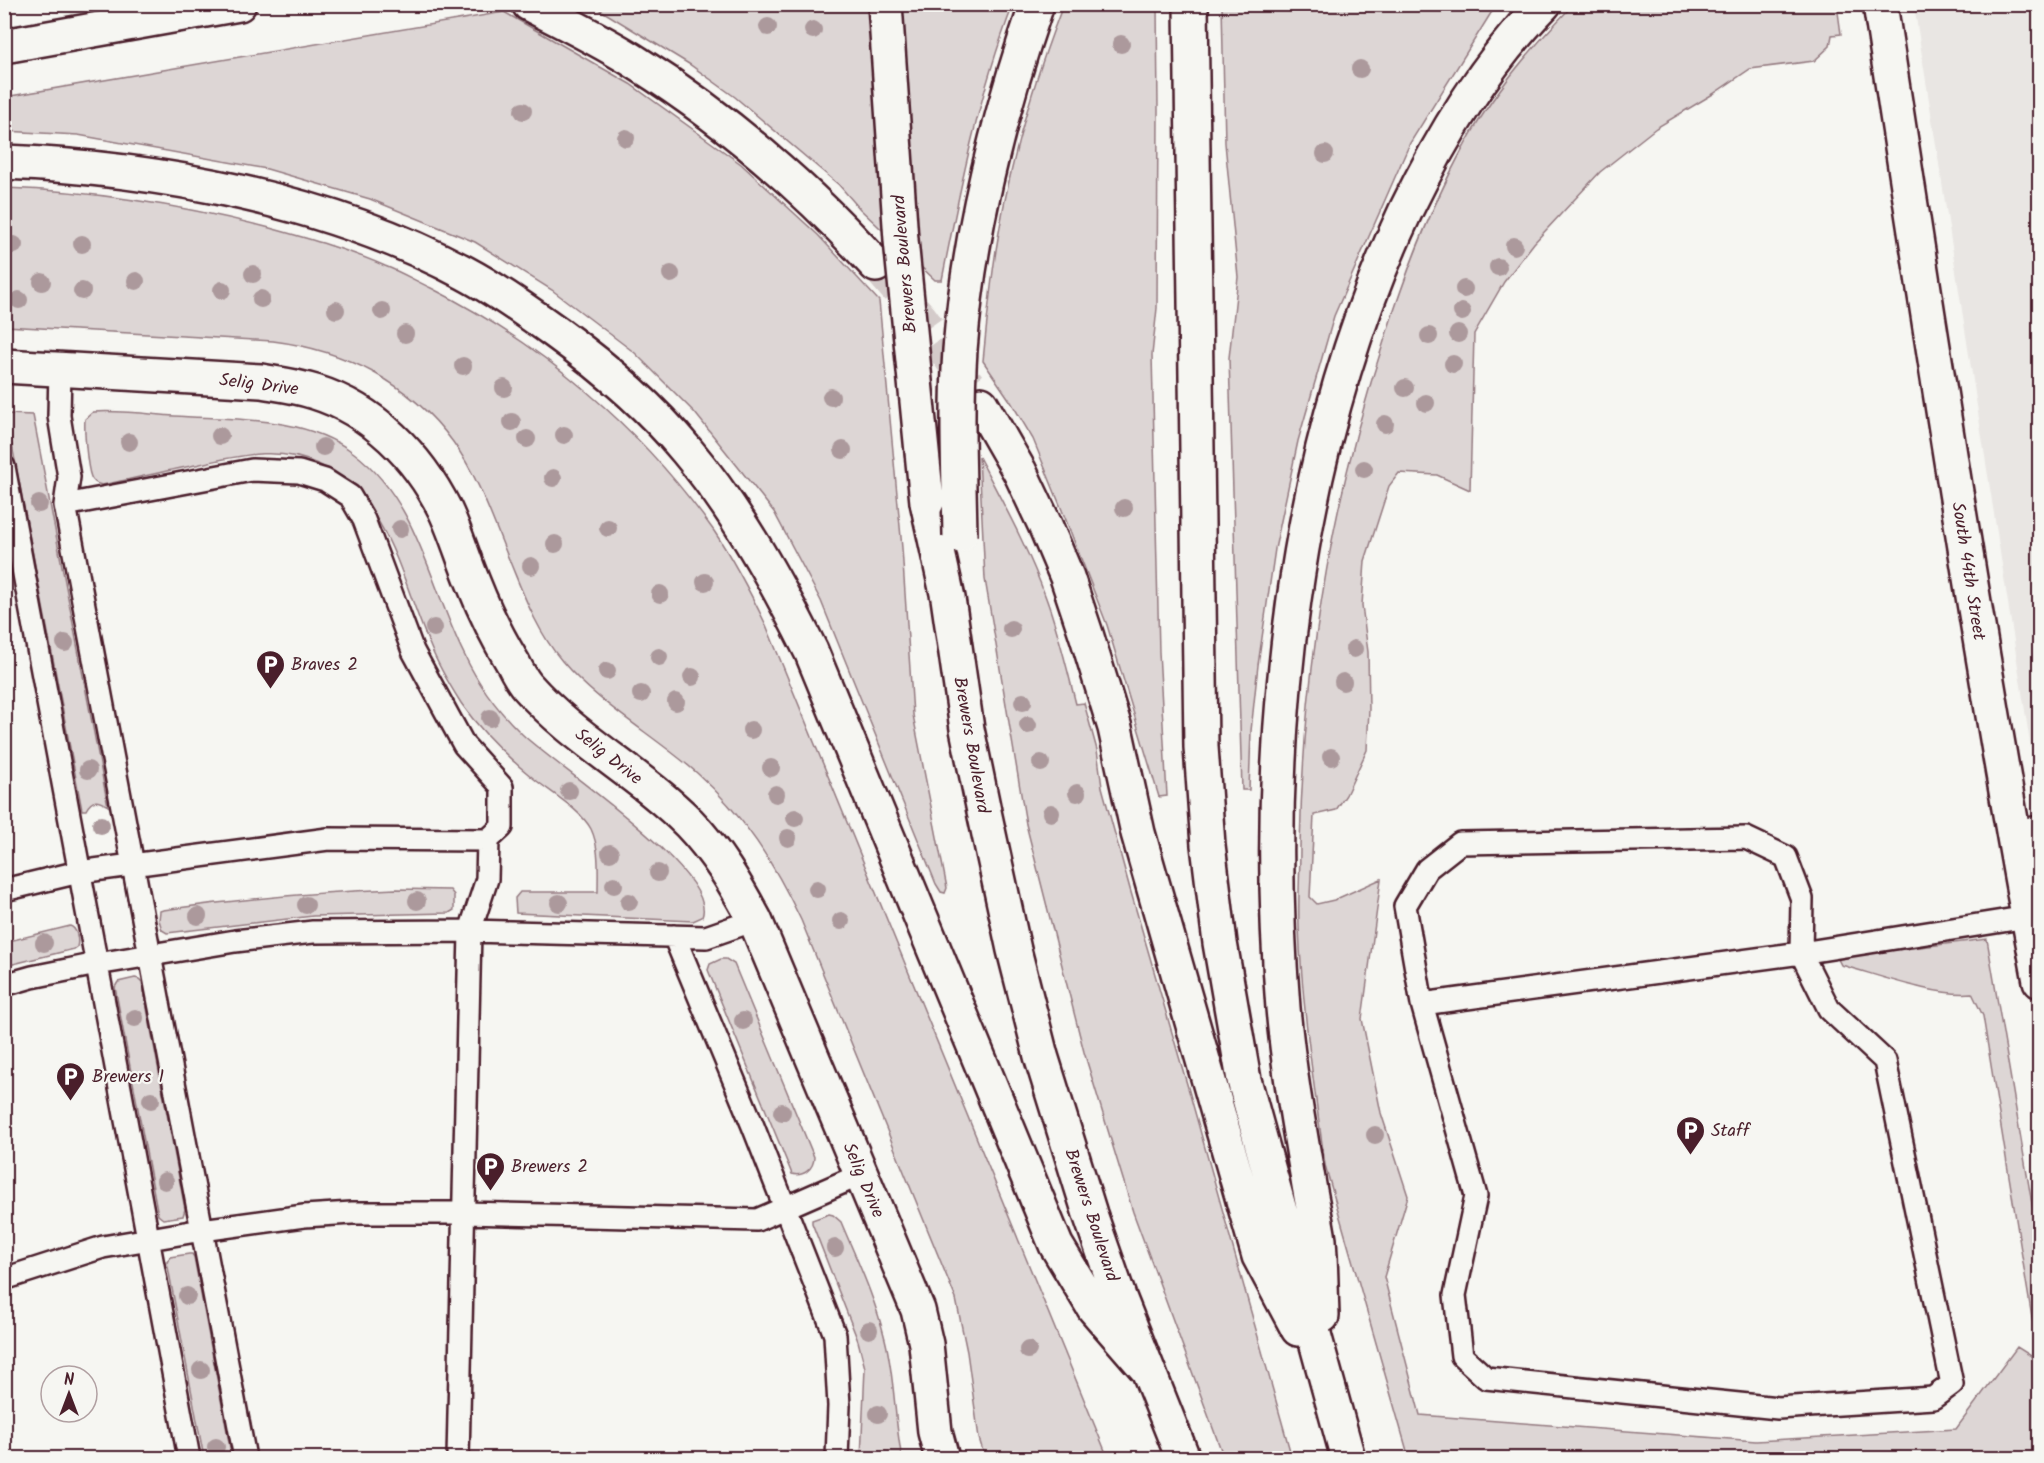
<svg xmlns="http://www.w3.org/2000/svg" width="2044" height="1463" font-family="Kalam,sans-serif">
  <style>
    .built { fill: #e9e6e3 }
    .green { fill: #ddd6d5; stroke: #947a80; stroke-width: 1.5 }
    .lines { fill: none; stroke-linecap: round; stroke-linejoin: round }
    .highway-tunnel { stroke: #d4cbca; stroke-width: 33; stroke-dasharray: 33 16; stroke-linecap: butt }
    .lane-casing { stroke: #4a1f2b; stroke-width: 26 }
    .street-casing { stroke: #4a1f2b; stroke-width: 38 }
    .highway-casing { stroke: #4a1f2b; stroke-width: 38 }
    .lane { stroke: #f6f6f2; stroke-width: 21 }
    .street { stroke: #f6f6f2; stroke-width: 33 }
    .highway { stroke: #f6f6f2; stroke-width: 33 }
    .highway-bridge-casing { stroke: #4a1f2b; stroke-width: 38; stroke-linecap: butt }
    .highway-bridge { stroke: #f6f6f2; stroke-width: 33 }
    .tree { fill: #ac999c }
    .labels { text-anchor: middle; stroke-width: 4.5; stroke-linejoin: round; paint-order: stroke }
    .street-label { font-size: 18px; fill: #4a1f2b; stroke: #f6f6f2 }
    .poi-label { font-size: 18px; fill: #4a1f2b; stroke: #f6f6f2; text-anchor: start }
  </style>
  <rect width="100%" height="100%" fill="#f6f6f2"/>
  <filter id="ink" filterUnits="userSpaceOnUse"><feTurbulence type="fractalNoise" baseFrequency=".0167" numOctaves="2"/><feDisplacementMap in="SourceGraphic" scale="12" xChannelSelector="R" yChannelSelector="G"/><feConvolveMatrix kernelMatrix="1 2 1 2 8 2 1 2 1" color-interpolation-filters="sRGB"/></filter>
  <g filter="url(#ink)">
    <path class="built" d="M1914 5H2039L2040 780 2036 781Z"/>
    <path class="green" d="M592 5H1013C979 93 960 188 942 280H935L860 209 839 185 735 97 689 64Z
      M1063 5H1157L1158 110 1157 308 1152 355 1159 652 1167 796 1159 797 1107 625 1062 510 1033 439 1011 402 983 361C987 320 991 278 998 238 1011 158 1034 80 1063 5Z
      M1222 5H1499L1491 13 1410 143 1334 316 1298 441 1275 549 1258 665 1251 731 1249 790H1242L1229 358 1238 277 1225 143Z
      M1573 5H1837L1841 34 1832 35 1830 46 1814 61 1750 69 1713 94 1656 128 1600 172 1534 243 1504 282 1474 334 1470 490 1437 475 1399 473 1389 486 1365 561 1362 605 1368 652 1369 709 1367 750 1346 795 1336 810 1314 815 1310 897 1317 904 1334 900 1381 879 1362 1019 1381 1113 1408 1196 1384 1277 1420 1415 1756 1441 1956 1429 2017 1347 2039 1361 1983 1016 1972 993C1936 997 1878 975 1841 965L1837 957 1987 939 2039 1245V1458H1409L1325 1165C1314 1086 1302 1007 1299 927 1298 900 1300 873 1300 847 1303 674 1331 502 1385 338 1408 266 1435 195 1474 129 1501 83 1536 43 1573 5Z
      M504 12 630 84 741 164 818 235 879 301 902 548 913 715 947 888 945 893 941 892 936 884 821 601 774 512 695 413 635 353 552 290 475 242 370 199 267 169 78 135 5 131V97Z
      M5 188C93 191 180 205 266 227 306 238 347 249 385 266 401 272 416 281 431 288 544 345 641 428 714 531 734 561 750 592 766 625L1108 1458H985L979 1438 967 1352 956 1299 801 920C775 865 744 815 697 773 654 735 599 705 562 661 536 630 523 593 508 557 492 518 478 476 453 442 410 383 345 350 273 341L5 326Z
      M93 412C119 410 148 414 174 416 234 420 303 415 354 453 418 501 430 586 464 654 478 684 498 711 522 734 552 764 720 873 702 917L693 921 516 913 515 898 520 892H598C598 872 600 848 591 829 581 810 550 792 533 778 506 756 481 732 461 703 449 684 437 663 429 643 401 579 388 498 320 465 277 444 235 457 191 466 161 472 132 479 102 485 97 484 93 482 91 477 87 467 84 431 85 419Z
      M6 414 33 415 108 806C99 801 93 797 86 810H82Z
      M979 457C1003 503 1029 550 1046 598 1059 633 1067 669 1076 704L1084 703 1097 750 1102 787 1130 889 1189 1091 1292 1458H1224L1133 1212 1084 1052 1026 824 985 579Z
      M396 889 450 890 454 895V910L449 913 313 916 167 933 162 930 159 920 160 911 163 910C241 899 318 892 396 889Z
      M70 926C77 928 79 940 77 947L74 949 5 966V942Z
      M721 959H726L734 964 814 1157C814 1169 803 1177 792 1174L708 970 710 964Z
      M135 978 139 979 142 982 185 1209 183 1216 163 1219 158 1215 115 987 118 982Z
      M829 1214 833 1215 841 1222C857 1260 875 1298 885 1339 895 1378 894 1419 902 1458H861L865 1368 858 1341 812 1223V1220Z
      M189 1254H192L194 1257 232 1458H204L167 1262 170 1257Z"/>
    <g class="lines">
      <path class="highway-tunnel" d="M876 265 922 319 969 385"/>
      <defs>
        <path id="lane" d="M60 368 59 416 69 477 65 505 245 1458
          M4 467 189 1458
          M65 505 252 470 299 472 325 480 350 496 364 520 413 651 464 745 502 787V827L488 840 487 879 470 931 458 1458
          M2012 831 2040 827
          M1746 838 1786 857 1802 899 1801 953 1829 1009 1885 1061 1952 1384 1933 1398 1778 1408 1486 1378 1462 1356 1455 1295 1476 1196 1422 1004 1405 906 1427 869 1460 843Z
          M4 890 79 872 328 839 488 840
          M674 936 753 1126 835 1335 839 1406 837 1458
          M4 985 32 977 97 964 235 941 313 932 470 931 706 937 755 920
          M1422 1004 1801 953 2028 917
          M4 1279 103 1247 202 1230 304 1216 352 1213H464L757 1220 862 1174"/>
        <path id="street" d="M1880 4C1930 331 1980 657 2040 981
          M4 366 261 381C279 384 297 386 315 392 373 410 418 456 445 510 456 533 463 558 473 582 484 610 497 637 513 663 517 671 521 679 527 686 574 739 639 773 689 823 717 852 736 885 755 920L918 1310 926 1344 935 1432 942 1458"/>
        <path id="highway" d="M529 4C565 23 603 41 637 63 726 119 806 188 876 265
          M1191 4 1201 747 1208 845 1220 943 1244 1080 1348 1458
          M4 46 239 4
          M4 162C158 168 329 200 465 273 497 290 528 312 557 333 604 367 650 406 687 451 738 512 776 581 811 651L1056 1245 1094 1308 1146 1368
          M981 404 1020 472 1045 525 1067 577 1087 637 1115 728 1138 833 1259 1256 1298 1329
          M927 502 948 598 967 729 985 816 1014 950 1041 1056 1090 1214 1119 1297 1183 1458
          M1322 1316C1321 1291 1321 1265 1319 1240 1316 1219 1311 1199 1308 1179 1298 1122 1288 1065 1283 1008 1262 744 1292 451 1406 210 1442 136 1485 64 1544 4"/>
      </defs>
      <use href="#lane" class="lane-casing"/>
      <use href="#street" class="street-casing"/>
      <use href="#highway" class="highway-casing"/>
      <use href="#lane" class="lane"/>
      <use href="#street" class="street"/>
      <use href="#highway" class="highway"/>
      <defs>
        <path id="highway-bridge" d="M885 4 901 240 927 502
          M960 536C959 474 956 411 960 350 969 231 998 117 1037 4"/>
      </defs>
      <use href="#highway-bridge" class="highway-bridge-casing"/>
      <use href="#highway-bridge" class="highway-bridge"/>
    </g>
    <g class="tree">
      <circle cx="768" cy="27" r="9"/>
      <circle cx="813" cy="30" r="9"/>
      <circle cx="1121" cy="44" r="9"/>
      <circle cx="1360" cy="69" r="9"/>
      <circle cx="523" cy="111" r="9"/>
      <circle cx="626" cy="138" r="9"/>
      <circle cx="1325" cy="154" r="9"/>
      <circle cx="82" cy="244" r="9"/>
      <circle cx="14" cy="245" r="9"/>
      <circle cx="1514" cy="246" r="9"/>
      <circle cx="1498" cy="267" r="9"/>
      <circle cx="253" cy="274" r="9"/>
      <circle cx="671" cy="274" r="9"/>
      <circle cx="136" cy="281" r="9"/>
      <circle cx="42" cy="282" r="9"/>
      <circle cx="1464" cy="289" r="9"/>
      <circle cx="222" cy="290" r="9"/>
      <circle cx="82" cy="291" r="9"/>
      <circle cx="261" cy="299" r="9"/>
      <circle cx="19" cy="300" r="9"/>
      <circle cx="336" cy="310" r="9"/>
      <circle cx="382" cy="311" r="9"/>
      <circle cx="1462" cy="312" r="9"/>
      <circle cx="405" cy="334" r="9"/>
      <circle cx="1458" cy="334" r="9"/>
      <circle cx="1429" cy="336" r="9"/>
      <circle cx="1453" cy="364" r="9"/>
      <circle cx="463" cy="366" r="9"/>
      <circle cx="504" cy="388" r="9"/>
      <circle cx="1405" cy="388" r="9"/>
      <circle cx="831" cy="397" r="9"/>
      <circle cx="1426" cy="403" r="9"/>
      <circle cx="512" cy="422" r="9"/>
      <circle cx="1385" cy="424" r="9"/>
      <circle cx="564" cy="435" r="9"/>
      <circle cx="220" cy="436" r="9"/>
      <circle cx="527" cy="439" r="9"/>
      <circle cx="129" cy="442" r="9"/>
      <circle cx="323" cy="447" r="9"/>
      <circle cx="843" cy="450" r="9"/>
      <circle cx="1364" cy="469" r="9"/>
      <circle cx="553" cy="478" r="9"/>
      <circle cx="39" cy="504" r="9"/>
      <circle cx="1124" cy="508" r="9"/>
      <circle cx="608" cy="528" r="9"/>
      <circle cx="400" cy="529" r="9"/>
      <circle cx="555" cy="544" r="9"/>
      <circle cx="531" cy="566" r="9"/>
      <circle cx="705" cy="582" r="9"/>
      <circle cx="660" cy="594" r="9"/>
      <circle cx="434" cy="628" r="9"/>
      <circle cx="1011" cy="629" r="9"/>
      <circle cx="65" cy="643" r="9"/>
      <circle cx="1354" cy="649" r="9"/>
      <circle cx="659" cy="657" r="9"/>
      <circle cx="607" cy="671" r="9"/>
      <circle cx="692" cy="677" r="9"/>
      <circle cx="1343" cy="682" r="9"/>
      <circle cx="641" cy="694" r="9"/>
      <circle cx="676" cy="702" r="9"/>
      <circle cx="1023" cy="702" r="9"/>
      <circle cx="490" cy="718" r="9"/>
      <circle cx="1028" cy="725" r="9"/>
      <circle cx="751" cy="730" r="9"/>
      <circle cx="1331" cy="757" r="9"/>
      <circle cx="1041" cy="763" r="9"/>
      <circle cx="771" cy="768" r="9"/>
      <circle cx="88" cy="770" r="9"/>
      <circle cx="569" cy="791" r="9"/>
      <circle cx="1077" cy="793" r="9"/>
      <circle cx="776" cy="794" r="9"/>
      <circle cx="1051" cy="813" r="9"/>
      <circle cx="795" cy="818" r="9"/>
      <circle cx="101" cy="825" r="9"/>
      <circle cx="788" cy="838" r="9"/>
      <circle cx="610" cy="853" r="9"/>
      <circle cx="658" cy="873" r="9"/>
      <circle cx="614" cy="885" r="9"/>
      <circle cx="817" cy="889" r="9"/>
      <circle cx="417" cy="901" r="9"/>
      <circle cx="629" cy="902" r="9"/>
      <circle cx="559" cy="903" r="9"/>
      <circle cx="306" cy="905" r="9"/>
      <circle cx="198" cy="916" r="9"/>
      <circle cx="841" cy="921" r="9"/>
      <circle cx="44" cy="943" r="9"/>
      <circle cx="135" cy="1018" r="9"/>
      <circle cx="743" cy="1021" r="9"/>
      <circle cx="151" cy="1100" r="9"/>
      <circle cx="782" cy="1112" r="9"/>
      <circle cx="1375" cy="1135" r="9"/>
      <circle cx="165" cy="1181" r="9"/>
      <circle cx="835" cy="1248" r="9"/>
      <circle cx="187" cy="1296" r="9"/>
      <circle cx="869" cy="1330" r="9"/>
      <circle cx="1028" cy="1350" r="9"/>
      <circle cx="201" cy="1370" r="9"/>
      <circle cx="878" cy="1414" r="9"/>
      <circle cx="216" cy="1447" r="9"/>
    </g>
  </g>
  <defs>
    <symbol id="parking-pin" viewBox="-11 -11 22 30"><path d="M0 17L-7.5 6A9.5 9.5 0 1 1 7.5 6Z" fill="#4a1f2b" stroke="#f6f6f2"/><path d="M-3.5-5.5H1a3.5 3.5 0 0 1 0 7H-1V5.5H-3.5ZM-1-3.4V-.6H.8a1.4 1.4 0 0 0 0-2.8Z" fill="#fff"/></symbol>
  </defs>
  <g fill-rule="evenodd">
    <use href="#parking-pin" x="254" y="648" width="33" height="45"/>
    <use href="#parking-pin" x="54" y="1060" width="33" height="45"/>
    <use href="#parking-pin" x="1674" y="1114" width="33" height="45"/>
    <use href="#parking-pin" x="474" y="1150" width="33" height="45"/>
  </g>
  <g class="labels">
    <g class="street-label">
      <text transform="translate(904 264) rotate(-95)" y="6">Brewers Boulevard</text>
      <text transform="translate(259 384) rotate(7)" y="6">Selig Drive</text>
      <text transform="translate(1969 571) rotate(81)" y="6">South 44th Street</text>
      <text transform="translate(972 745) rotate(80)" y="6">Brewers Boulevard</text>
      <text transform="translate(609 756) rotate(38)" y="6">Selig Drive</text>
      <text transform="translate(864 1180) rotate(67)" y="6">Selig Drive</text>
      <text transform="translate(1092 1215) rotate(72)" y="6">Brewers Boulevard</text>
    </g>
    <g class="poi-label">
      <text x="291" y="670">Braves 2</text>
      <text x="92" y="1082">Brewers 1</text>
      <text x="1711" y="1136">Staff</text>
      <text x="511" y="1172">Brewers 2</text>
    </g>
  </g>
  <rect width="2044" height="1463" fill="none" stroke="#f6f6f2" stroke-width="24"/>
  <rect x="12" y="12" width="2020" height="1439" fill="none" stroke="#4a1f2b" stroke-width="2" filter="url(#ink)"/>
  <g transform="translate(69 1394)"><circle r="28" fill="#f6f6f2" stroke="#b1a0a2" stroke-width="1.5"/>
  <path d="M0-4.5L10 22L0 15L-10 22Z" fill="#4a1f2b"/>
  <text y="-9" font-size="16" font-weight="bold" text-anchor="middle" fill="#4a1f2b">N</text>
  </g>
</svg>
